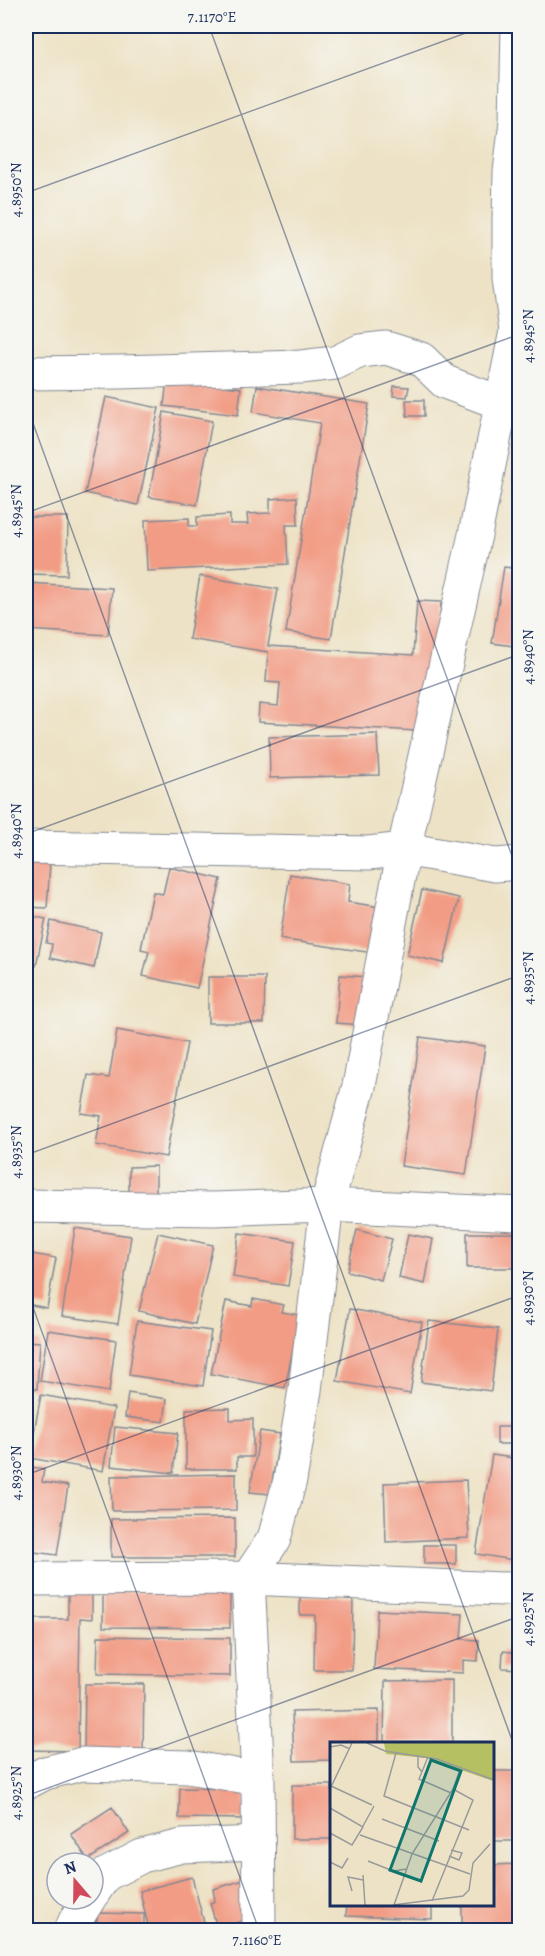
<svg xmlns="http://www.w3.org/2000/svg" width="545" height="1956" font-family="Alegreya,serif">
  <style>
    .building { fill: #f29c85 }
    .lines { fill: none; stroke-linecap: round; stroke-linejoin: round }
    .minor-casing { stroke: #848892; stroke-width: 35 }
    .minor { stroke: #fff; stroke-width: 33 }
    .ticks { fill: none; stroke: #1b2f5e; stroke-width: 1.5; stroke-opacity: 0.45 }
    .inset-road { fill: none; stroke: #999a9c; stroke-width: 1.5 }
    .view { fill: #0f766e; fill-opacity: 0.15; stroke: #0f766e; stroke-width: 3 }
    .inset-edge { fill: none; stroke: #1b2f5e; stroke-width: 3 }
    .neatline { fill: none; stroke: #1b2f5e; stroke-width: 2 }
    .ticks-label { font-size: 15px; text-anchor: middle; fill: #1b2f5e }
  </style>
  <rect width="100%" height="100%" fill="#f6f6f2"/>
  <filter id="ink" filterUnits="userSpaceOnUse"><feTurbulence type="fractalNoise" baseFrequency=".0167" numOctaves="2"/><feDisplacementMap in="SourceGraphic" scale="12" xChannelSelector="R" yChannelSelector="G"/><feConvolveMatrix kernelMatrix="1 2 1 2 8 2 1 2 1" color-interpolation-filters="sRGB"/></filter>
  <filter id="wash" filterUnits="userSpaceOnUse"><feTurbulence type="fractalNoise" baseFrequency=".008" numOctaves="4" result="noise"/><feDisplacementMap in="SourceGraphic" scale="24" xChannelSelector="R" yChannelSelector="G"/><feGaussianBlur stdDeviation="1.35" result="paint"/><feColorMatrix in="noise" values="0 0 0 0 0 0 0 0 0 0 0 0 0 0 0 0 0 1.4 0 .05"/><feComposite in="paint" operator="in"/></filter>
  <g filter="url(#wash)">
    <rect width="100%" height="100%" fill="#ede2c5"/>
    <g id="blocks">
      <path class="building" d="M167 379 241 388 238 415 164 406Z
        M257 386 369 404 331 639 286 632 320 423 253 412Z
        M394 386 409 387 407 397 393 396Z
        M106 397 159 408 138 505 85 493Z
        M406 400H424V416H407Z
        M164 412 212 421 197 505 149 497Z
        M518 439H520V481L513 480Z
        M297 497 298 525H286L288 564 147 571 145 520 189 518V526H197V517L230 515V524H248L247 514 270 513V499Z
        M26 517H68L67 575 26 574Z
        M504 567 520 569V647L492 643Z
        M200 576 278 589 268 646 413 655 417 601 441 602 434 732 258 722 259 704 278 706 280 683 266 682 268 652 189 639Z
        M26 583 112 588 108 635 26 630Z
        M518 698H520V727L514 726Z
        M377 734 379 775 270 778 269 737Z
        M26 863 50 864 47 908 26 907Z
        M169 867 221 879 197 988 143 976 149 951 141 949 153 892 163 894Z
        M290 874 350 884 348 902 380 907 373 953 280 939Z
        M422 890 459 898 444 963 407 955Z
        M26 915 46 919 36 966 26 964Z
        M51 921 101 932 94 968 50 958 52 944 46 943Z
        M26 972H30L27 995H26Z
        M340 975 367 977 363 1025 336 1023Z
        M208 977H265L264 1023H208Z
        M117 1030 187 1043 166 1157 96 1145 101 1116 81 1113 88 1075 109 1078Z
        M420 1037 485 1046 466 1175 401 1166Z
        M156 1166V1192H129V1167Z
        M75 1228 131 1236 118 1324 62 1316Z
        M357 1230 392 1239 381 1280 347 1271Z
        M158 1233 213 1245 195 1324 139 1311Z
        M239 1233 295 1241 288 1286 233 1277Z
        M467 1233H519L518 1268H467Z
        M408 1234 433 1239 425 1284 399 1278Z
        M26 1253 56 1258 47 1308 26 1304Z
        M253 1299 284 1305 282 1312 300 1315 285 1388 211 1374 226 1301 252 1306Z
        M350 1309 422 1322 410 1394 337 1381Z
        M137 1321 211 1331 203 1386 129 1375Z
        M429 1321 498 1329 491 1391 421 1382Z
        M48 1330 116 1340 109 1392 40 1381Z
        M26 1341 40 1342 37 1389 26 1388Z
        M128 1393 167 1399 164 1422 125 1417Z
        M41 1395 114 1408 103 1471 29 1458Z
        M516 1401H520V1444H497V1427H517Z
        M230 1408V1420L253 1419V1457H237V1469H186V1409Z
        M115 1427 178 1433 173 1473 111 1466Z
        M260 1431 280 1434 270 1494 250 1492Z
        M492 1455 520 1459V1561L476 1554Z
        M26 1466 44 1469 42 1482 68 1486 57 1555 26 1551Z
        M236 1474V1510L112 1511 111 1476Z
        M466 1480 469 1538 386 1542 384 1483Z
        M235 1518V1557H111V1519Z
        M424 1545H456V1564H424Z
        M68 1587 92 1588V1619L80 1618 78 1751 26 1750V1619H68Z
        M103 1591H230V1628L103 1627Z
        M300 1596H353L352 1670H314L315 1615H300Z
        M377 1610 463 1614 461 1639 479 1640 478 1661 463 1660V1673L374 1669Z
        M98 1636 230 1638V1676L97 1674Z
        M503 1651 520 1653V1669L502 1668Z
        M452 1680V1743H384L385 1681Z
        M85 1684H144L143 1753H84Z
        M379 1710V1743H332V1760L294 1761 292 1712Z
        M492 1771H520V1841H492Z
        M292 1785H332V1839H292Z
        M180 1788 246 1789 245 1819 179 1818Z
        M112 1807 129 1833 88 1860 71 1834Z
        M520 1864V1924L462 1926V1904H492V1865Z
        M192 1877 206 1930H149L140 1891Z
        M244 1880 254 1918 217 1928 210 1903 215 1901 213 1889Z
        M347 1904H432V1919L346 1916Z
        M97 1913 144 1914V1930H97Z"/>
    </g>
  </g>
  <g filter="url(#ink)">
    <use href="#blocks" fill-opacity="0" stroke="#848892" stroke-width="1.5"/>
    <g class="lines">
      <defs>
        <path id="minor" d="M26 373 119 372 301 367 335 363 360 351 386 348 421 359 445 382 501 403
          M26 847 369 853 404 849 495 865 520 863
          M26 1206 214 1209 327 1205 520 1214
          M26 1579 248 1578 502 1589 520 1588
          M26 1783 45 1773 82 1764 188 1767 258 1779
          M93 1893 105 1875 142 1856 182 1846 258 1843
          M71 1930 75 1921 89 1899
          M259 1930 258 1779 248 1578 274 1539 290 1480 305 1390 327 1205 359 1086 404 849 475 535 516 331 509 278V220L510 172 516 121 518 26"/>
      </defs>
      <use href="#minor" class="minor-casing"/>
      <use href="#minor" class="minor"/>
    </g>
  </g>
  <path class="ticks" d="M209 26 520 878M26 193 485 26M26 404 520 1762M26 513 520 334M26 834 520 654M26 1155 520 975M26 1288 259 1930M26 1475 520 1295M26 1796 520 1616"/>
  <g transform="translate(330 1742)">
    <rect width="164" height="164" fill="#ede2c5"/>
    <path d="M54 1H163V39L96 16 56 12Z" fill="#b4c062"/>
    <path class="inset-road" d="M37 1 55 9 107 17 164 38M0 5 11 3 20 7M66 11 54 54 139 88M88 13V25L92 30M98 15 89 37 121 51M1 44 42 63M0 47 22 1M0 66 33 85 22 103 0 91M52 77 109 99M33 84 44 64M30 93 140 132M119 114 129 118 132 111 121 108M38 119 63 129 77 127M0 120 12 126 18 116M33 133 35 163M22 149 18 135 33 138M102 159 143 58 123 47M63 163 133 154 139 148 143 121 160 102M64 163 82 112 123 47 131 25"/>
    <path class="view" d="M101 18 131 29 91 139 60 128Z"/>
    <rect width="164" height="164" class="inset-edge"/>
  </g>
  <rect width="545" height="1956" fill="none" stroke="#f6f6f2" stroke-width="66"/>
  <g transform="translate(75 1881) rotate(340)"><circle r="28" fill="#f6f6f2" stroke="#9ea6b7" stroke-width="1.5"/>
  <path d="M0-4.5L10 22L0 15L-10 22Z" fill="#d1495b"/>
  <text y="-9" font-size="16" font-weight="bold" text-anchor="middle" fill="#1b2f5e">N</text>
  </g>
  <rect x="33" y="33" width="479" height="1890" class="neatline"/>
  <g class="ticks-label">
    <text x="212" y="22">7.1170°E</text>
    <text transform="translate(16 190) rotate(-90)" y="5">4.8950°N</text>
    <text transform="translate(528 336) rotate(-90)" y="5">4.8945°N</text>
    <text transform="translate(16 511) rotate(-90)" y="5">4.8945°N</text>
    <text transform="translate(528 657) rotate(-90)" y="5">4.8940°N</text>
    <text transform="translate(16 831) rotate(-90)" y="5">4.8940°N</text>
    <text transform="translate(528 978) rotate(-90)" y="5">4.8935°N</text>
    <text transform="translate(16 1152) rotate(-90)" y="5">4.8935°N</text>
    <text transform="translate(528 1298) rotate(-90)" y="5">4.8930°N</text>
    <text transform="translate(16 1473) rotate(-90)" y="5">4.8930°N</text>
    <text transform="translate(528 1619) rotate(-90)" y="5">4.8925°N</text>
    <text transform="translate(16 1793) rotate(-90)" y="5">4.8925°N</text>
    <text x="257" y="1945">7.1160°E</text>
  </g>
</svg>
